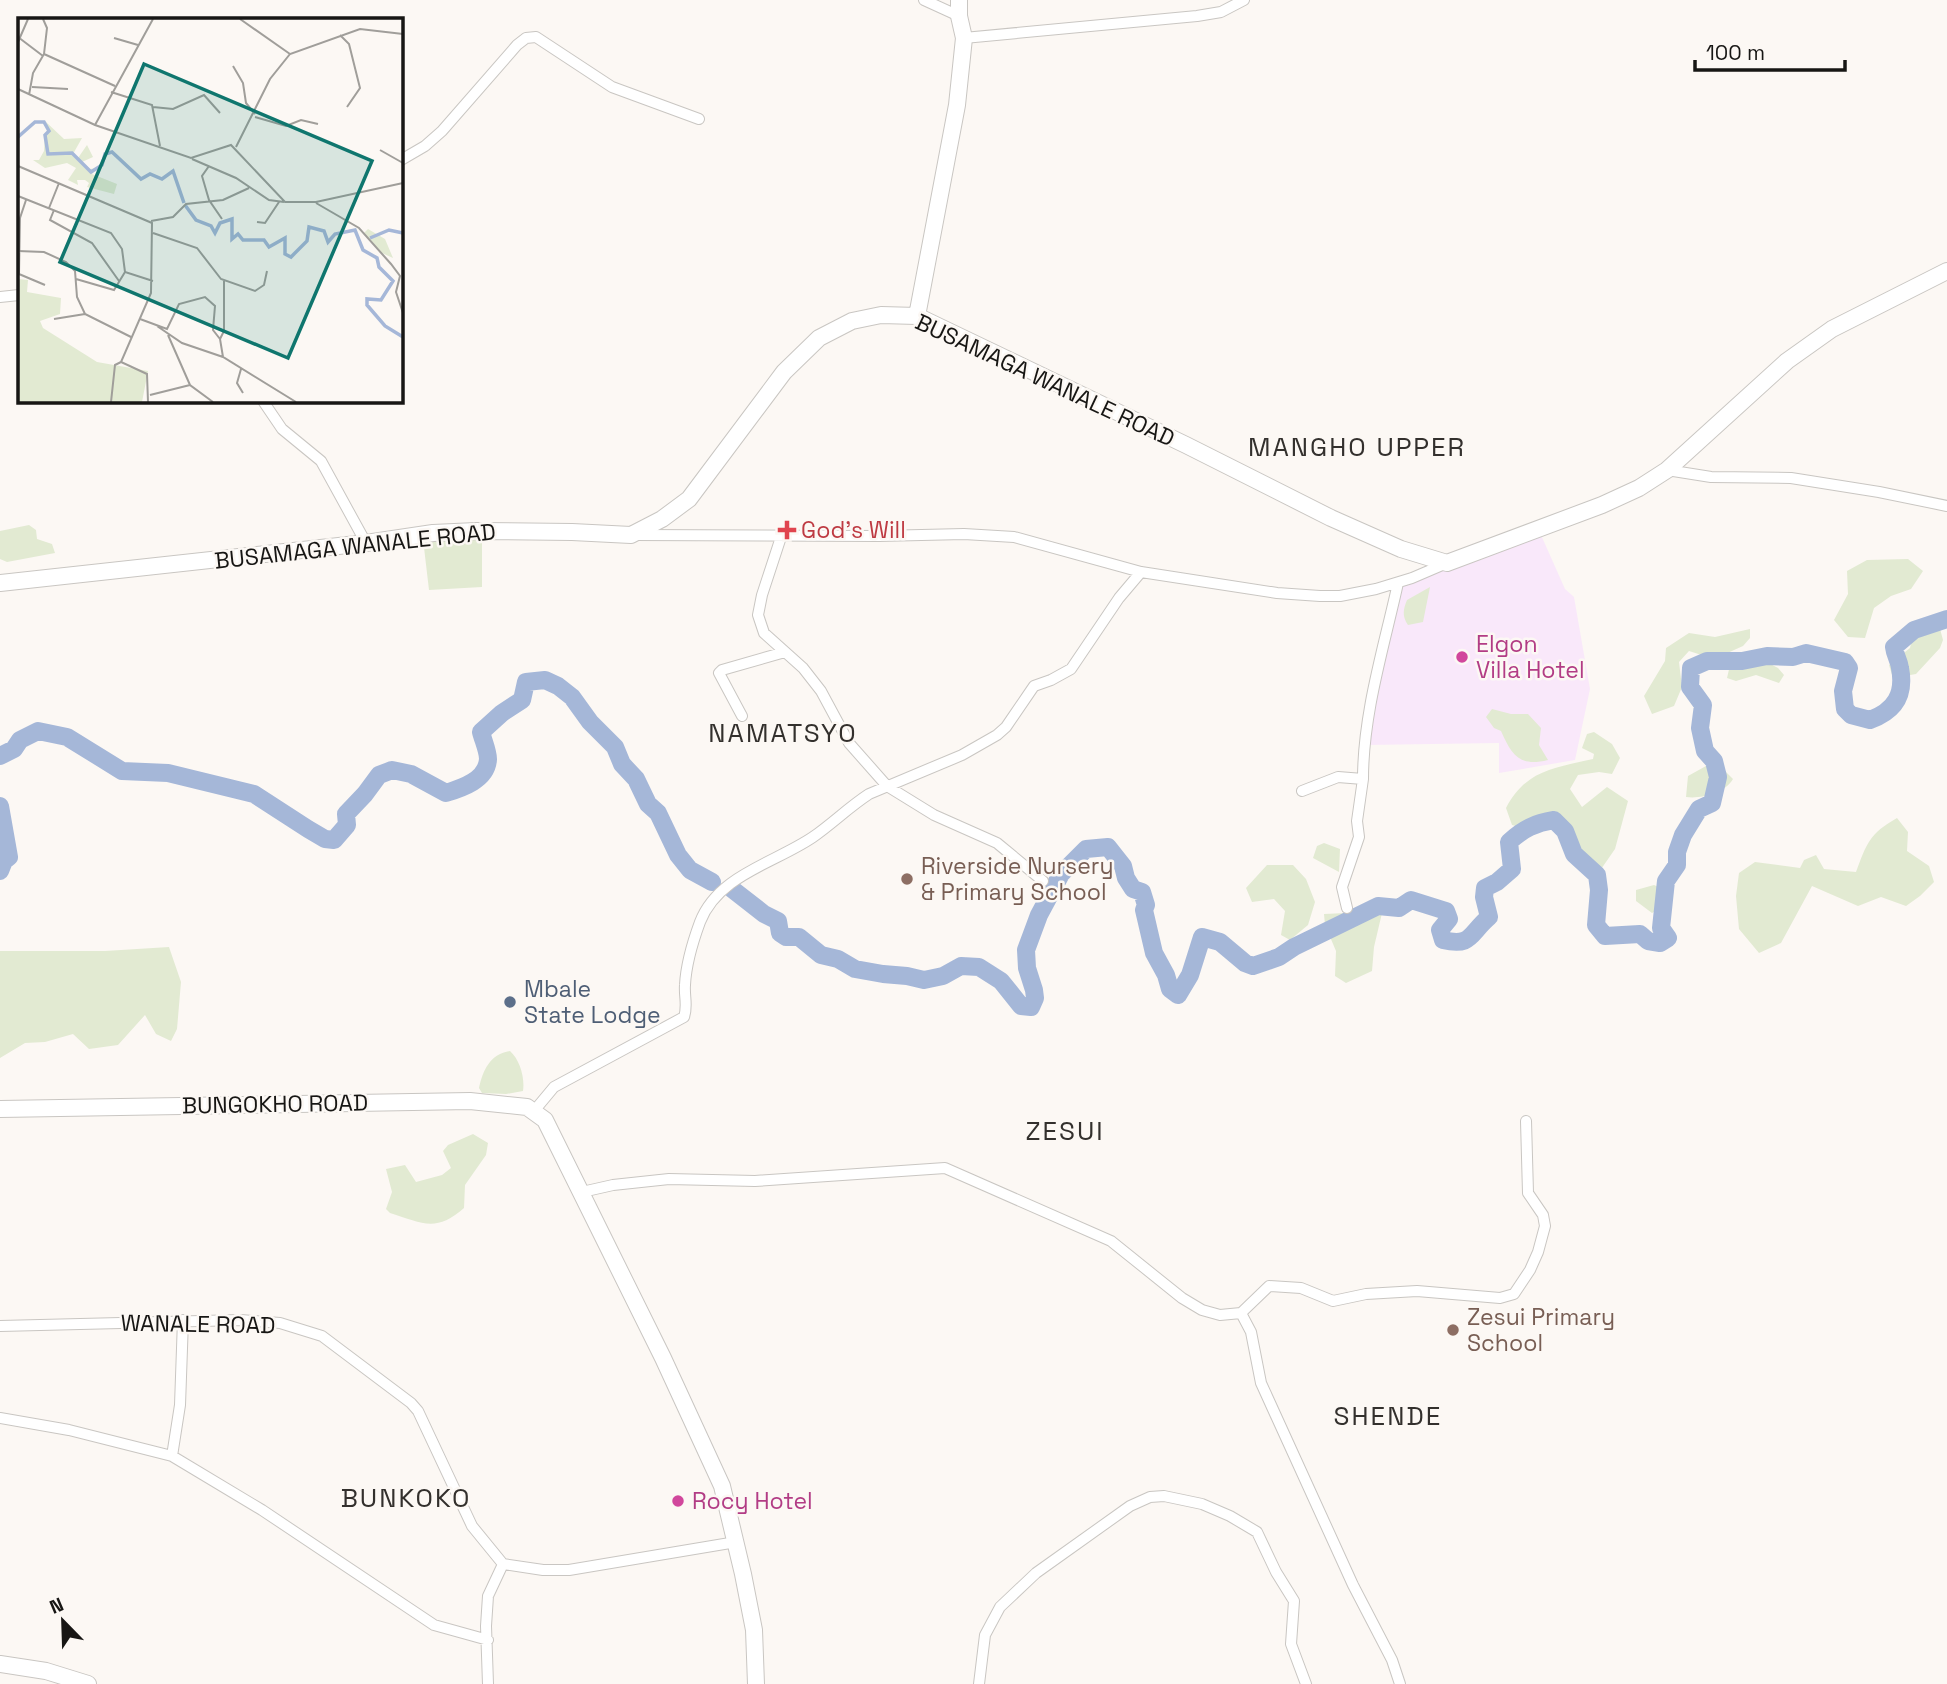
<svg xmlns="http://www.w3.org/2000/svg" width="1947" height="1684" font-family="'Space Grotesk',sans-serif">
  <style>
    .commercial { fill: #f9e8fa }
    .green { fill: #e2ead2 }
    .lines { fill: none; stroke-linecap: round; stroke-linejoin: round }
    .river { stroke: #a5b7d8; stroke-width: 18 }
    .street-casing { stroke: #c9c6c2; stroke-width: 12 }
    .secondary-casing { stroke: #c9c6c2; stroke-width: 18 }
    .street { stroke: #fff; stroke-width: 10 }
    .secondary { stroke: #fff; stroke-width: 16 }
    .health-dot { fill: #e0444e; stroke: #fcf8f4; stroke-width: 2.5 }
    .hotel-dot { fill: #d1479c; stroke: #fcf8f4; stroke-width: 2.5 }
    .education-dot { fill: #8d6e63; stroke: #fcf8f4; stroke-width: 2.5 }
    .service-dot { fill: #5c6f8a; stroke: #fcf8f4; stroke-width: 2.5 }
    .labels { text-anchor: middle; stroke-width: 5; stroke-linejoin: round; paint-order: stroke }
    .street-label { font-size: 23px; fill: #171614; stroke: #fcf8f4 }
    .health-label { font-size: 23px; fill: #be3a42; stroke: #fcf8f4; text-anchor: start }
    .hotel-label { font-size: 23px; fill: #b23c85; stroke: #fcf8f4; text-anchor: start }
    .education-label { font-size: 23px; fill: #785e54; stroke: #fcf8f4; text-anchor: start }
    .service-label { font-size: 23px; fill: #4e5e75; stroke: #fcf8f4; text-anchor: start }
    .quarter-label { font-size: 26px; letter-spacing: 2px; fill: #33302d; stroke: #fcf8f4 }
    .inset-river { fill: none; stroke: #a5b7d8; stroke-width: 3.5 }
    .inset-road { fill: none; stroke: #a09e9a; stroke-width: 2 }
    .view { fill: #0f766e; fill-opacity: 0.15; stroke: #0f766e; stroke-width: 3.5 }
    .inset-edge { fill: none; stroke: #171614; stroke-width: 3.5 }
  </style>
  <rect width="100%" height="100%" fill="#fcf8f4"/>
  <path class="commercial" d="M1541 535 1565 589 1574 597 1590 689 1575 760 1499 773V743L1366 745 1401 584Z"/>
  <path class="green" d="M29 525 36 530 37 539 52 544 55 553 7 562 0 559V531Z
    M482 537V587L429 590 423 539Z
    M1908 559 1923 571 1911 589 1891 596 1874 608 1865 638 1848 637 1834 620 1848 594 1847 571 1867 560Z
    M1430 587 1423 622 1408 625C1402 616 1403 610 1407 600Z
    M1939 625 1943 640 1940 648 1916 674 1893 678 1889 665 1910 648 1914 630Z
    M1750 629V638L1743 646 1714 659 1689 651 1679 662 1682 687 1674 706 1652 714 1644 696 1665 661 1666 648 1689 633 1715 637Z
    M1759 658 1778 668 1784 675 1779 683 1756 675 1736 681 1727 678 1731 661Z
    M1492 709 1511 714H1528L1541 728 1539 745 1548 760C1520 767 1512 756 1501 731L1494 728 1486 717Z
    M1594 732 1612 744 1620 758 1612 774 1599 772 1578 775 1570 789 1582 807 1607 787 1628 801 1615 849 1597 875 1574 854 1565 831 1555 820 1537 822 1523 828 1512 825 1506 808C1526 770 1554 768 1593 759L1594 754 1582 748 1587 734Z
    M1706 766 1724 770 1733 779C1725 793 1702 799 1686 797L1688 776Z
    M1897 818 1908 832 1907 851 1929 866 1934 882 1920 896 1906 906 1881 897 1858 906 1812 886 1781 943 1759 953 1739 929 1736 896 1739 873 1755 862 1800 868 1804 860 1816 855 1824 869 1856 872C1867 843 1869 834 1897 818Z
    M1324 843 1340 849 1339 872 1313 858 1317 846Z
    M1267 865H1293L1306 879 1315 902 1308 925 1290 940 1281 935 1285 911 1274 899 1252 902 1246 888Z
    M1654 885 1661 888 1662 907 1652 913 1636 901V890Z
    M1369 905 1382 913 1374 947 1372 971 1346 983 1335 976 1336 951 1325 925 1324 914 1346 913Z
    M169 947 181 982 177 1029 171 1041 156 1034 145 1015 118 1045 89 1049 73 1034 45 1042 25 1043 0 1058V951H105Z
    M510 1051C520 1060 525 1078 523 1091L506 1094 482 1093 479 1088C483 1070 490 1054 510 1051Z
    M473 1134 488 1143 486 1155 465 1185 464 1208C436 1233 422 1223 390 1213L386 1209 392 1192 386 1169 405 1165 416 1182 442 1175 451 1168 443 1151 448 1145Z"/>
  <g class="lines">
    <path class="river" d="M0 756 14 749 20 740 38 731 67 737 122 771 168 773 254 794 308 829 325 839 334 840 347 825 346 814 365 794 379 775 392 770 411 774 446 793C462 788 487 780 488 759 488 751 483 740 481 732L502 713 522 700 526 682 545 680 558 686 572 697 590 722 615 747 622 764 636 779 648 804 658 813 678 855 690 870 712 882
      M0 806 9 857 4 861 0 871
      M732 889 764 914 778 921 780 933 786 937H799L821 955 838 959 855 969 883 974 907 976 924 980 943 976 961 966 979 967 1001 981 1021 1006 1031 1007 1035 998 1034 990 1027 968 1026 950 1039 915 1061 874 1086 849 1108 847 1123 866 1126 878 1133 889 1142 892 1146 905 1144 910 1154 953 1166 975 1170 989 1178 995 1190 975 1202 937 1220 942 1245 963 1253 966 1279 957 1294 947 1378 906 1399 908 1411 900 1446 911 1449 919 1440 930 1443 940C1472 947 1469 934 1489 917L1484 897 1485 888 1497 882 1512 869 1509 842C1523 829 1535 823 1554 820L1565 831 1574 854 1597 875 1599 890 1596 925 1605 936 1640 934 1648 941 1660 943 1668 938 1661 928 1666 881 1677 865V852L1683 835 1699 809 1712 803 1718 777 1714 761 1705 751 1700 728 1703 705 1690 687 1691 668 1707 661H1742L1767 656 1793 657 1806 653 1845 662 1849 668 1843 691 1845 709 1851 715 1870 720C1895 711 1905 694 1900 668 1899 660 1895 656 1894 647L1914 630 1947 619"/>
    <defs>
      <path id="street" d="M924 0 959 16
        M964 38 1197 16 1221 12 1244 0
        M401 160 425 146 442 131 517 45 526 38 536 37 612 87 699 119
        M0 297 19 295
        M263 401 282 429 321 461 366 543
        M1667 470 1711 477 1791 478 1879 492 1947 506
        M782 534 762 595 758 615 764 633 803 668 821 691 849 743 887 786 934 815 997 843 1043 881
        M634 535 879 536 964 534 1014 537 1141 572 1277 593 1320 596H1340L1376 589 1412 578 1447 563
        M742 716 719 673 722 670 785 652
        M1302 791 1338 777 1363 779C1363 713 1384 647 1398 583
        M1347 908 1342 887 1359 837 1357 821 1363 779
        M534 1111 554 1087 684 1017C688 1006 684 996 685 985 686 965 693 941 700 922 718 875 775 863 813 837 833 823 849 807 869 794L962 755 997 735 1006 727 1034 686 1051 680 1071 669 1119 598 1141 572
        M582 1192 613 1185 669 1179 755 1181 945 1168 1111 1241 1182 1298 1202 1310 1220 1315 1241 1313 1269 1286 1301 1288 1333 1301 1366 1294 1417 1291 1500 1298 1514 1294 1530 1270 1538 1252 1545 1226 1543 1215 1528 1193 1526 1121
        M1241 1313 1251 1332 1261 1383 1353 1585 1392 1660 1400 1684
        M0 1326 241 1320 280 1323 322 1336 411 1403 418 1411 472 1526 503 1564 543 1570H569L736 1542
        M0 1418 69 1430 172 1456 262 1510 434 1625 488 1640
        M172 1456 180 1405 183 1320
        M488 1684 486 1626 488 1596 503 1564
        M979 1684 985 1635 1000 1607 1036 1573 1130 1506 1150 1497 1164 1496 1202 1504 1230 1516 1257 1532 1276 1572 1294 1601 1291 1644 1306 1684"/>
      <path id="secondary" d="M917 316 957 105 964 38 959 16V0
        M0 583 366 543 433 533 476 531 572 532 631 535 662 519 689 499 784 372 819 338 852 321 881 315 917 316 1186 445 1331 518 1401 549 1447 563 1602 505 1639 488 1667 470 1787 361 1832 329 1947 271
        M0 1109 470 1101 527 1107 545 1120 663 1358 722 1486 743 1574 754 1630 756 1684
        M0 1664 46 1671 88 1684"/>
    </defs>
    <use href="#street" class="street-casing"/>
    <use href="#secondary" class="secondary-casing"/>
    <use href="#street" class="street"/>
    <use href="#secondary" class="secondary"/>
  </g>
  <path class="health-dot" d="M783.5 519.5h7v7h7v7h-7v7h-7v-7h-7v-7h7z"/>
  <g class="hotel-dot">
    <circle cx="1462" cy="657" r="7"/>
    <circle cx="678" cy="1501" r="7"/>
  </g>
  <g class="education-dot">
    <circle cx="907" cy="879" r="7"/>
    <circle cx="1453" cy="1330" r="7"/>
  </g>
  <circle class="service-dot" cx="510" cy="1002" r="7"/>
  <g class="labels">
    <g class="street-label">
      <text transform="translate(1045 380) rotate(25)" y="8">BUSAMAGA WANALE ROAD</text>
      <text transform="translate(355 546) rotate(-6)" y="8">BUSAMAGA WANALE ROAD</text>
      <text transform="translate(275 1104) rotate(-1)" y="8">BUNGOKHO ROAD</text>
      <text transform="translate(198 1324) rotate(1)" y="8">WANALE ROAD</text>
    </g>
    <g class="health-label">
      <text x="801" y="538">God's Will</text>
    </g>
    <g class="hotel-label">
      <text x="1476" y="652">Elgon<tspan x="1476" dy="26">Villa Hotel</tspan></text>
      <text x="692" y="1509">Rocy Hotel</text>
    </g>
    <g class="education-label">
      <text x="921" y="874">Riverside Nursery<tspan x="921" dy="26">&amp; Primary School</tspan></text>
      <text x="1467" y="1325">Zesui Primary<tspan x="1467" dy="26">School</tspan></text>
    </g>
    <g class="service-label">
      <text x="524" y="997">Mbale<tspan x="524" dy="26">State Lodge</tspan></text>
    </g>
    <g class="quarter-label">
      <text x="1357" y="456">MANGHO UPPER</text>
      <text x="783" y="742">NAMATSYO</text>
      <text x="1065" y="1140">ZESUI</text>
      <text x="1388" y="1425">SHENDE</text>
      <text x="406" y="1507">BUNKOKO</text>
    </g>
  </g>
  <g transform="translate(18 18)">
    <rect width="385" height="385" fill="#fcf8f4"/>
    <path d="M28 104 46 121 64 120 55 136 60 140 69 127 75 139 64 144 72 151 79 150 74 156 99 166 96 176 69 169 71 165 67 162H59L60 167 50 162 58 150 49 145 27 150 15 142H21L26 133 27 117 31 113ZM350 211 367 221 375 240 364 235 346 215ZM0 261 10 262 9 274 43 280 42 296 22 303 25 310 79 344 130 353 124 384H0Z" fill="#e2ead2"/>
    <path class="inset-river" d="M0 119 17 104H26L31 113 27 117 30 136 54 135 73 154 84 147 87 136 94 134 123 161 132 156 144 161 155 153 166 185M167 187 178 202 193 208 197 215 202 205 214 201V221L220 216 225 222H246L251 229 267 220V236L273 239 289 223 291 209 306 213 310 224 317 216 337 212 345 232 359 240 361 249 375 263 363 282 349 281V287L367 308 385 319M352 220 371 212 385 215"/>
    <path class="inset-road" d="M222 1 272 36M322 17 331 26 342 70 329 89M0 19 25 38M96 20 120 27M0 24 10 1M26 36 97 68M215 48 225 65 228 85 237 96M14 69 50 71M0 71 77 107 173 140 213 127 267 184H298L385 165M93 74 134 87 142 128M11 77 15 55 26 36 29 10 25 1M135 89 155 91 186 77 202 95M237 99 268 108 283 102 300 106M77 107 135 1M218 129 252 61 272 36 342 11 385 16M362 132 385 145M174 141 218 160 251 182 266 184M0 148 134 205 133 275 103 344 129 356 130 384M191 148 184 158 191 182 204 201M0 178 93 215 104 231 107 254 135 263M8 182 2 200 1 256 27 267M298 185 341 210 373 246 382 258 378 274 385 295M31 190 41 165M36 192 32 202 74 225 101 263M133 203 155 199 168 186 205 182 231 170M239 204 247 205 261 184M135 215 179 230 203 261 237 273 246 267 249 253M0 233 26 234 48 244 57 253 59 279 67 296 113 319M58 261 96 272 107 254M36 301 67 296M122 301 149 311 161 286 187 279 197 288 195 312 202 321M139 308 164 325 205 339 278 384M150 317 172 367 195 384M205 339 202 321 206 313V262M223 351 219 365 225 375M132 377 172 367M93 384 97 347 103 344"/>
    <path class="view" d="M126 46 354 143 270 340 42 244Z"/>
    <rect width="385" height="385" class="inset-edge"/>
  </g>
  <g transform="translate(63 1621) rotate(337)" stroke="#fcf8f4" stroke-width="5" paint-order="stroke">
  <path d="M0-5L12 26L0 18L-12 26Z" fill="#171614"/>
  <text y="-10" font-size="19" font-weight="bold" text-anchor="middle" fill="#171614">N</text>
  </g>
  <path d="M1695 60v10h150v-10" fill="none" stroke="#171614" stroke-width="3.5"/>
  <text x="1706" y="60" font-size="21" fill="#171614" stroke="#fcf8f4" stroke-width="5" paint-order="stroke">100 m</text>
</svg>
